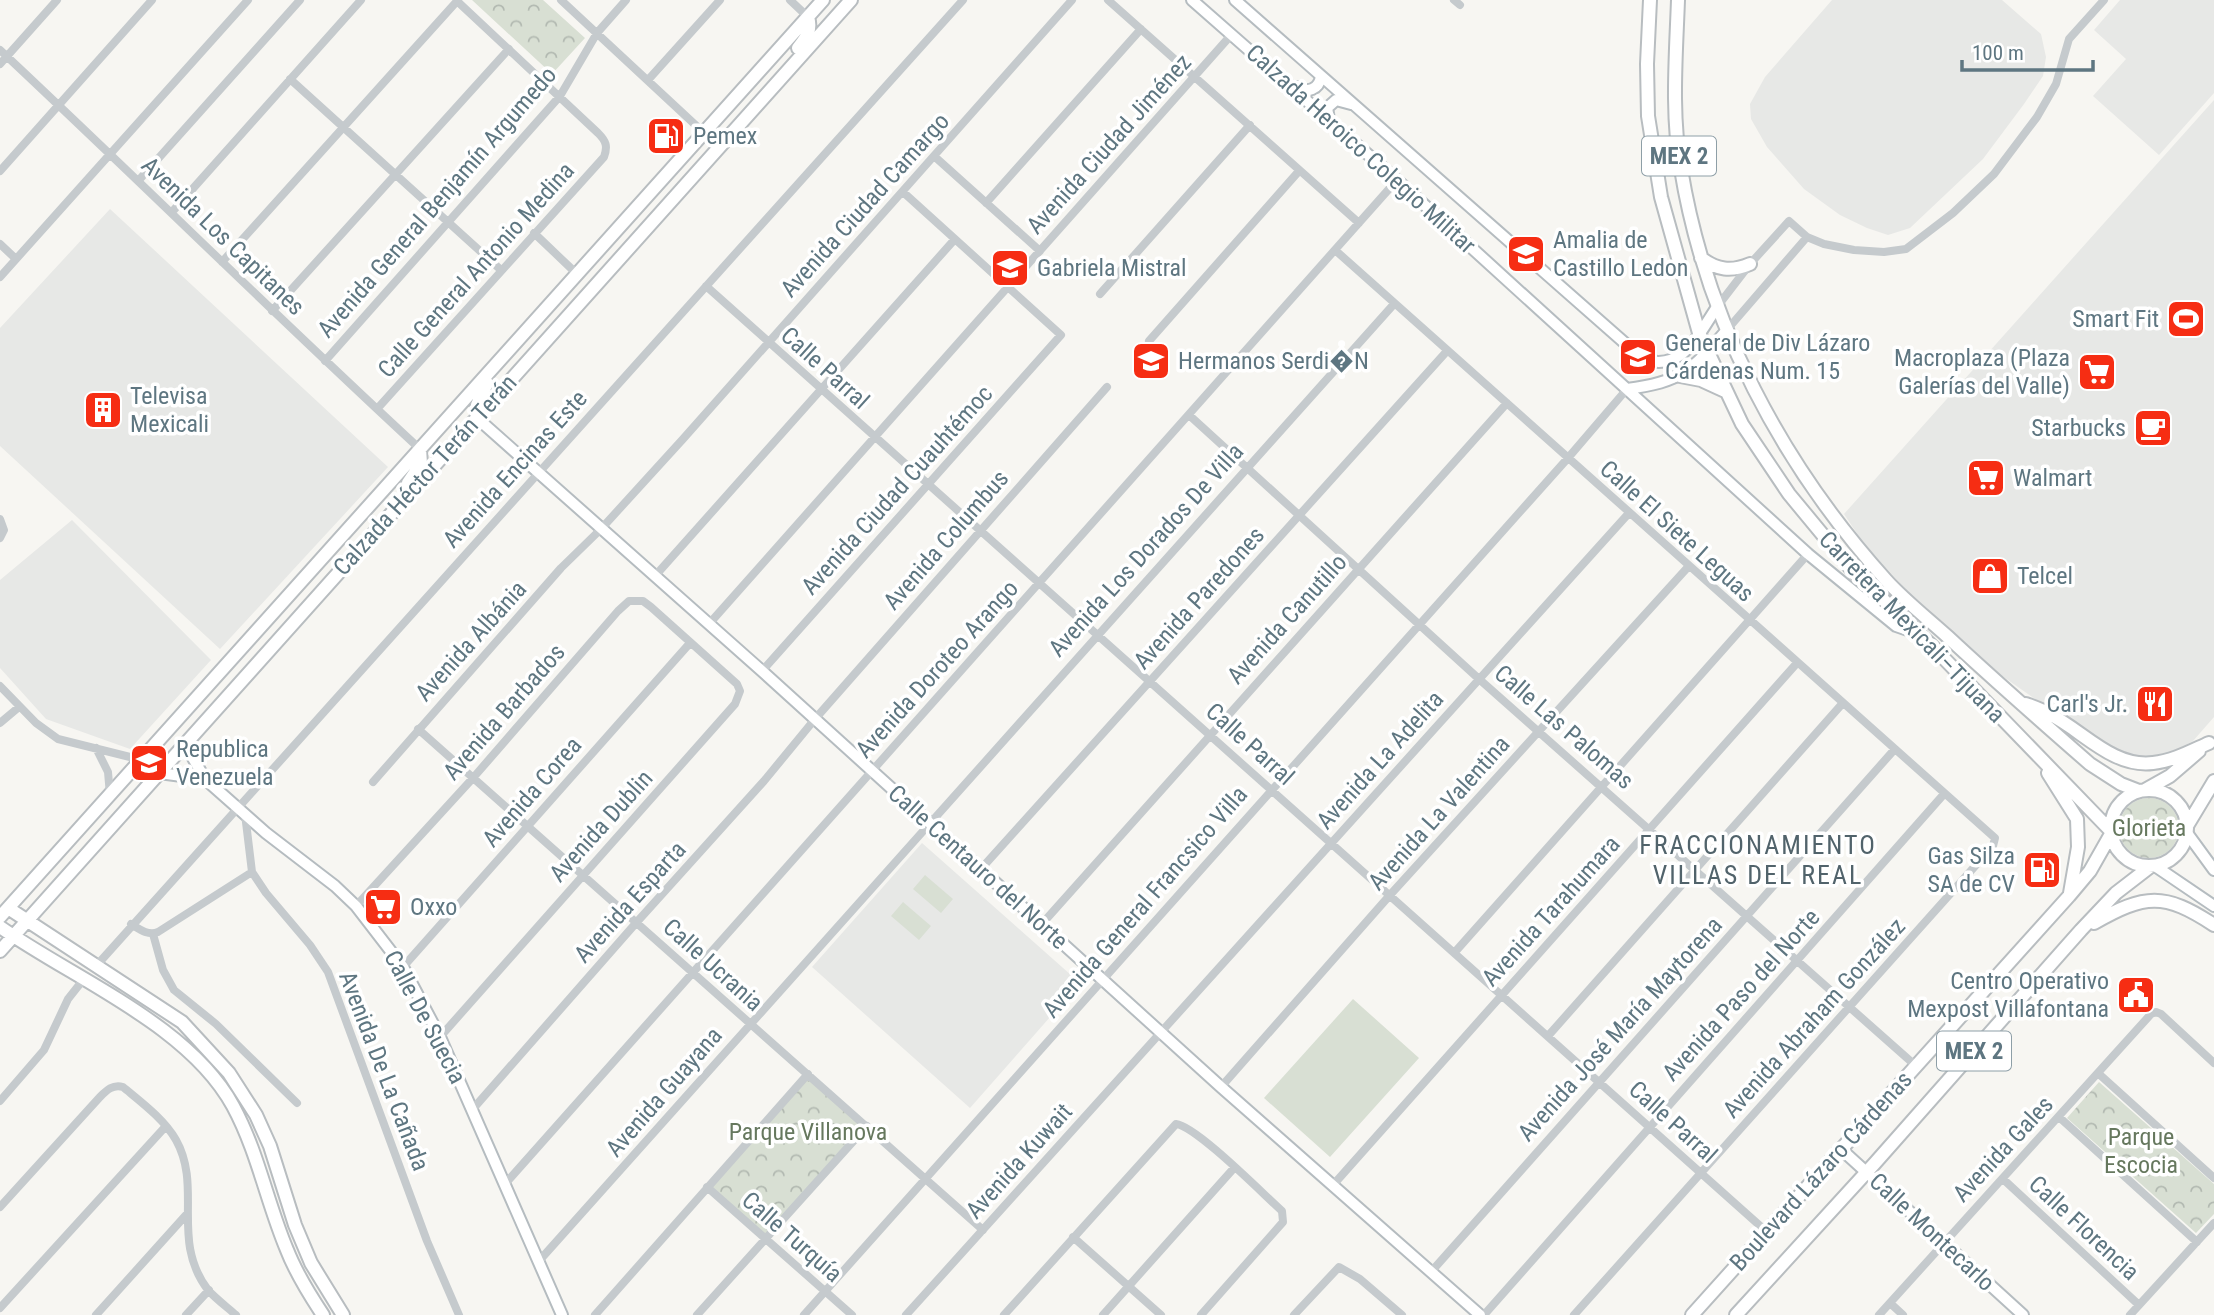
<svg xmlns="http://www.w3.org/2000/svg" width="2214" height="1315" font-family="'Roboto Condensed',sans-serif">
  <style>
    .built { fill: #e7e8e6 }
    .green { fill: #d8dfd3 }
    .park { fill: url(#park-crowns) }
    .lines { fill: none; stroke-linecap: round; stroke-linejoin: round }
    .secondary-casing { stroke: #b5bcc0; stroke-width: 14 }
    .primary-casing { stroke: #b8bdc0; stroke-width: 16 }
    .street { stroke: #c5cacd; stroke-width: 8 }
    .secondary { stroke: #fff; stroke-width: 10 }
    .primary { stroke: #fff; stroke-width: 12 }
    .labels { text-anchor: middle; stroke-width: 7; stroke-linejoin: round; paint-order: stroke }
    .shield { fill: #fff; stroke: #8e9fa7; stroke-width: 2 }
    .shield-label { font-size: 23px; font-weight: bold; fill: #5e7681 }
    .poi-label { font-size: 24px; fill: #5e7681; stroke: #fff; text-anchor: start }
    .street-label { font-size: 24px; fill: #5e7681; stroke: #fff }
    .park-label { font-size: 24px; fill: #66785e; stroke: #fff }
    .neighbourhood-label { font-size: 26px; letter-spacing: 2px; fill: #51636b; stroke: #fff }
  </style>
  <defs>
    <pattern id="park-crowns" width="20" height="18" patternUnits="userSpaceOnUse" patternTransform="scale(1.75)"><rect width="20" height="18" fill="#d8dfd3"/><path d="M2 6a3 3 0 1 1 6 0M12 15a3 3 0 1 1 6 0" fill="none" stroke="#b2b9b1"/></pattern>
  </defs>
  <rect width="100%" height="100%" fill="#f7f6f2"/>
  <path class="built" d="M1832 0H2002L2041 34 2046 57 2043 76 2024 104 1983 159 1910 228 1888 235 1867 228 1840 215 1804 189 1767 147 1751 119 1750 104 1765 77Z
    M2120 0H2214V93L2159 155 2093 96 2126 59 2094 30Z
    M2214 100V717L2193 741 2167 756 2140 758 2116 750 2038 701 1998 673 1913 598 1862 541 1844 514Z
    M110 209 388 467 220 649 0 446V328Z
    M72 520 211 660 130 749 46 719 0 668V580Z
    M922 843 1080 983 970 1108 812 967Z"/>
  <path class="green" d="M925 875 953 899 941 913 913 889Z
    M903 902 931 926 919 940 891 916Z
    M1353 999 1419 1058 1330 1157 1264 1098Z"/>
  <path class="park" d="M472 0H543L585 38 552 74Z
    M2119 828a30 30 0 1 1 60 0a30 30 0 1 1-60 0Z
    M808 1075 865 1126 765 1237 708 1187Z
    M2099 1082 2214 1184V1214L2196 1233 2067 1118Z"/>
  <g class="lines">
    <defs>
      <path id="secondary" d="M1192 0 1397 180 1808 554 1896 626 1919 634
        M1235 0 1643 359C1682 373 1698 335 1717 307
        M1296 87C1308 93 1319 90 1321 76
        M1329 119 1327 108 1336 100 1351 104
        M1627 389C1681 382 1691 371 1726 331
        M477 418 762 671 1221 1087 1480 1315
        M185 744 205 779 266 833 335 886 356 906 403 967 440 1037 562 1315
        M159 773 205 779
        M2187 833 2214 870
        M2155 866 2214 906
        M1842 1150 2023 1315"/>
      <path id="primary" d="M1650 0 1647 64 1648 116 1661 197 1699 333 1742 424 1789 494 1851 569 1932 646 2111 831
        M1678 0C1676 56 1671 114 1681 169 1706 322 1782 465 1886 580 1904 600 1927 618 1948 637 1994 680 2042 722 2090 764L2121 784 2139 791
        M798 48C807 37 812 30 808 17
        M1701 258C1717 270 1731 272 1750 264
        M1680 376 1701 380 1725 391
        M477 418V405L487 383
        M408 483 421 464 420 449
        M2026 704C2034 707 2043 710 2051 715 2083 731 2113 768 2153 763 2173 761 2191 751 2209 743
        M2048 773 2077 819 2078 847 2070 893
        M2145 790 2170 776 2199 751
        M2111 828a38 38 0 1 1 76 0a38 38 0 1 1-76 0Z
        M2187 826 2214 781
        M8 908 182 1022 229 1073 256 1115 270 1146 295 1225 311 1263 343 1315
        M0 917 823 0
        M2094 923C2145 894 2164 892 2214 925
        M0 927C74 979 189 1025 233 1106 258 1152 267 1203 287 1250 296 1273 309 1294 323 1315
        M0 951 851 0
        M1692 1315 2069 896 2090 871 2111 834
        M1736 1315 1875 1163 2081 930 2116 893 2151 866"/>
    </defs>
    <use href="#secondary" class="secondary-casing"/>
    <use href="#primary" class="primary-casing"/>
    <path class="street" d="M561 0 703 132
      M790 0 808 17
      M1108 0 1359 223
      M1454 0 1460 5
      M0 50C141 182 278 318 420 449
      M0 64 57 0
      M290 79 501 270
      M648 80 720 0
      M934 156 1040 251
      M0 171 152 0
      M139 180 300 0
      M986 203 1141 29
      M172 212 361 0
      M534 233 577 274
      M0 244 16 259
      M1335 250 1995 838 1993 846 1574 1315
      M222 262 458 0
      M0 277 248 0
      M706 286 1767 1232
      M1100 294 1250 125
      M1717 307 1750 264 1789 221 1807 237 1824 244 1854 250 1884 252 1906 249 1953 213 1994 174 2037 117 2056 84 2069 39 2104 0
      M272 311 509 49
      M1726 331 1807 237
      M1149 341 1299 171
      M325 361 560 96 597 33 626 0
      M377 409 604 157C608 146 606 141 598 133L457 1
      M1189 415 1479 679 1916 1066
      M0 519 4 530 0 538
      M655 576 955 239
      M709 624 1232 34
      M762 671 1061 335 903 192
      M0 686 36 723 58 739 142 760
      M0 723 19 707
      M418 729 983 1230
      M96 748 108 772 110 795
      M373 782 561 568 601 529 683 439 1072 0
      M245 814 252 872 266 893 310 945 328 972 427 1241 459 1315
      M980 870 1447 351
      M356 906 473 778 618 611 629 601H643L651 607 737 684 740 691 735 704 440 1037
      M131 924C139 929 148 936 158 932L252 872
      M1041 925 1507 403
      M153 934 163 970 174 990 216 1024 297 1103
      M1455 952 1808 554
      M97 965 963 0
      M403 967 690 643
      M1548 1036 1842 704
      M2099 1074 2214 1178
      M1221 1087 1390 895 1688 567
      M0 1101 44 1050 68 999 83 980
      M472 1110 636 923 764 781 815 719 1107 387
      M2059 1117 2197 1242
      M2003 1179 2139 1305
      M505 1184 1397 180
      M1334 1184 1797 663
      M707 1187 852 1315
      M0 1207 99 1098C106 1091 112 1084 123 1087 141 1102 164 1119 176 1140 203 1188 170 1240 208 1290 216 1299 227 1307 236 1315
      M1073 1237 1161 1315
      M539 1261 1394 304
      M1431 1272 1894 750
      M1890 1303 1903 1315
      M0 1308 166 1126
      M96 1315 186 1215
      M186 1315 209 1290
      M595 1315 808 1074
      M697 1315 867 1126
      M804 1315 1568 458 1627 389
      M906 1315 1629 513
      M1004 1315 1176 1124C1196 1126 1263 1194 1282 1211L1283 1222 1201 1315
      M1103 1315 1234 1168
      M1294 1315 1339 1267 1360 1279 1402 1315
      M1484 1315 1944 794
      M1879 1315 2151 1014 2156 1012 2161 1014 2214 1063
      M2130 1315 2214 1223"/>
    <use href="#secondary" class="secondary"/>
    <use href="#primary" class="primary"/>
  </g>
  <defs>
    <symbol id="fuel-square" viewBox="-11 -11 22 22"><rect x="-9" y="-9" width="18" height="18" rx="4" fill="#f62d13" stroke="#fff"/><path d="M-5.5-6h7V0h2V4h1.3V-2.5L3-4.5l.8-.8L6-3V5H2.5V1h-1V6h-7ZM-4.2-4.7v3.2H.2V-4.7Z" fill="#fff"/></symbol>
    <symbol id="school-square" viewBox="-11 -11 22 22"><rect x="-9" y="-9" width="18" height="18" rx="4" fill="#f62d13" stroke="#fff"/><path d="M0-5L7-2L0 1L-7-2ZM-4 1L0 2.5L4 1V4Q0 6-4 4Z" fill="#fff"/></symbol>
    <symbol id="stadium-square" viewBox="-11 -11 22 22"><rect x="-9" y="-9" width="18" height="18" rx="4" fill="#f62d13" stroke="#fff"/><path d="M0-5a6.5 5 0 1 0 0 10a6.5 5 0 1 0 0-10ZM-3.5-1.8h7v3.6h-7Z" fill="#fff"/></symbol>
    <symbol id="supermarket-square" viewBox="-11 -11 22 22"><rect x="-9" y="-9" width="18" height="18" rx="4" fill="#f62d13" stroke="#fff"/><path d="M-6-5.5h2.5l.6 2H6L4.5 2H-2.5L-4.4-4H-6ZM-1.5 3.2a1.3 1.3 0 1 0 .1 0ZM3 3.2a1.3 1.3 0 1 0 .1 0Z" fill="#fff"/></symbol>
    <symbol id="building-square" viewBox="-11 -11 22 22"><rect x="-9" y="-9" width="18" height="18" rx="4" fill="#f62d13" stroke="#fff"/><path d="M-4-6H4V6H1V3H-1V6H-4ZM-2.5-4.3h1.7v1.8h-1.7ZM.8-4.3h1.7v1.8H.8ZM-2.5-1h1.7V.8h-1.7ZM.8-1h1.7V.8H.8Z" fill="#fff"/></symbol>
    <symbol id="cafe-square" viewBox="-11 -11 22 22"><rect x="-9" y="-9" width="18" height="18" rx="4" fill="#f62d13" stroke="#fff"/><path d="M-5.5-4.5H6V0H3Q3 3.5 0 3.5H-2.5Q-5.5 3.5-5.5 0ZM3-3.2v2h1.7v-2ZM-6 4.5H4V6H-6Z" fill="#fff"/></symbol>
    <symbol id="shop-square" viewBox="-11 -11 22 22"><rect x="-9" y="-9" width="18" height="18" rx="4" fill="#f62d13" stroke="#fff"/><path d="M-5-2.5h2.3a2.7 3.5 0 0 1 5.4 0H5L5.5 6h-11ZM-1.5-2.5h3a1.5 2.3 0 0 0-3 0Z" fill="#fff"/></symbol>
    <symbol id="restaurant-square" viewBox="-11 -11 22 22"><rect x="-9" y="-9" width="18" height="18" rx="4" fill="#f62d13" stroke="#fff"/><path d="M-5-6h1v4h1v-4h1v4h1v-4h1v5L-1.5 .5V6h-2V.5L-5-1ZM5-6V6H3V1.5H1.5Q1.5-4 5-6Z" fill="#fff"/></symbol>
    <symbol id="civic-square" viewBox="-11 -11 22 22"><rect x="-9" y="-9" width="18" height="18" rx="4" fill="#f62d13" stroke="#fff"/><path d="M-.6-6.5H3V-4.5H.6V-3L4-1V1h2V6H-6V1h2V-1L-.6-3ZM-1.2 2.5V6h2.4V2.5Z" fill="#fff"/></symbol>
  </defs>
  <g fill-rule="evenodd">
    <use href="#fuel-square" x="644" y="114" width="44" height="44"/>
    <use href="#school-square" x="1504" y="232" width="44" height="44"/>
    <use href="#school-square" x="988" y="246" width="44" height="44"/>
    <use href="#stadium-square" x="2164" y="297" width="44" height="44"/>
    <use href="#school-square" x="1616" y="335" width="44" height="44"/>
    <use href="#school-square" x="1129" y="339" width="44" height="44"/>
    <use href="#supermarket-square" x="2075" y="350" width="44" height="44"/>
    <use href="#building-square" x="81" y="388" width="44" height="44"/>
    <use href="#cafe-square" x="2131" y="406" width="44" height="44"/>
    <use href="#supermarket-square" x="1964" y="456" width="44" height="44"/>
    <use href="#shop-square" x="1968" y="554" width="44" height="44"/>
    <use href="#restaurant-square" x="2133" y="682" width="44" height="44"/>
    <use href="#school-square" x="127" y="741" width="44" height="44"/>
    <use href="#fuel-square" x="2020" y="848" width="44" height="44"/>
    <use href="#supermarket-square" x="361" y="885" width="44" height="44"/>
    <use href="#civic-square" x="2114" y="973" width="44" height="44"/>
  </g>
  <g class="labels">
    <g class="shield">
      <rect x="1642" y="136.5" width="74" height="39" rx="5"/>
      <rect x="1937" y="1031.5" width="74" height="39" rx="5"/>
    </g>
    <g class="shield-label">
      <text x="1679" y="164">MEX 2</text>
      <text x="1974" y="1059">MEX 2</text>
    </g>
    <g class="poi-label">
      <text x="693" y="144">Pemex</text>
      <text x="1553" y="248">Amalia de<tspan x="1553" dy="28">Castillo Ledon</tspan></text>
      <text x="1037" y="276">Gabriela Mistral</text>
      <text x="2159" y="327" text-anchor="end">Smart Fit</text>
      <text x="1665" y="351">General de Div Lázaro<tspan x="1665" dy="28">Cárdenas Num. 15</tspan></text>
      <text x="2070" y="366" text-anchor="end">Macroplaza (Plaza<tspan x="2070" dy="28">Galerías del Valle)</tspan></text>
      <text x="1178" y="369">Hermanos Serdi�N</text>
      <text x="130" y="404">Televisa<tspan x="130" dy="28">Mexicali</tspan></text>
      <text x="2126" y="436" text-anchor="end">Starbucks</text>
      <text x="2013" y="486">Walmart</text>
      <text x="2017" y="584">Telcel</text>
      <text x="2128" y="712" text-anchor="end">Carl's Jr.</text>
      <text x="176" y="757">Republica<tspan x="176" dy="28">Venezuela</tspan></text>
      <text x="2015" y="864" text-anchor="end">Gas Silza<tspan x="2015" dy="28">SA de CV</tspan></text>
      <text x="410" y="915">Oxxo</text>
      <text x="2109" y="989" text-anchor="end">Centro Operativo<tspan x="2109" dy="28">Mexpost Villafontana</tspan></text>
    </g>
    <g class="street-label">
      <text transform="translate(1109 144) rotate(-48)" y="8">Avenida Ciudad Jiménez</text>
      <text transform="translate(1361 149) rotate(42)" y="8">Calzada Heroico Colegio Militar</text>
      <text transform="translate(437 202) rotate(-49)" y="8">Avenida General Benjamín Argumedo</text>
      <text transform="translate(865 205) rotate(-48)" y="8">Avenida Ciudad Camargo</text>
      <text transform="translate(223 236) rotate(44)" y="8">Avenida Los Capitanes</text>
      <text transform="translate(476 270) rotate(-48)" y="8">Calle General Antonio Medina</text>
      <text transform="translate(825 368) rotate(42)" y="8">Calle Parral</text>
      <text transform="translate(515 469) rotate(-48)" y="8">Avenida Encinas Este</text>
      <text transform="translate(425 475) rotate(-48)" y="8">Calzada Héctor Terán Terán</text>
      <text transform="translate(897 490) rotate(-48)" y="8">Avenida Ciudad Cuauhtémoc</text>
      <text transform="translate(1677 531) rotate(42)" y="8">Calle El Siete Leguas</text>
      <text transform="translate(946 540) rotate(-49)" y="8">Avenida Columbus</text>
      <text transform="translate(1146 550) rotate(-48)" y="8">Avenida Los Dorados De Villa</text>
      <text transform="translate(1199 598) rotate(-48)" y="8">Avenida Paredones</text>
      <text transform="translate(1287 619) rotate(-48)" y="8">Avenida Canutillo</text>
      <text transform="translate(1912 627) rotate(46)" y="8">Carretera Mexicali–Tijuana</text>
      <text transform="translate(471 641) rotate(-48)" y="8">Avenida Albánia</text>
      <text transform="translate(937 669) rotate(-48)" y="8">Avenida Doroteo Arango</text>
      <text transform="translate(504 712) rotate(-49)" y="8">Avenida Barbados</text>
      <text transform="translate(1564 727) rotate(41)" y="8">Calle Las Palomas</text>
      <text transform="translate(1250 744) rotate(42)" y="8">Calle Parral</text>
      <text transform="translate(1380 760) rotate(-48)" y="8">Avenida La Adelita</text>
      <text transform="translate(532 792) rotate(-49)" y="8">Avenida Corea</text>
      <text transform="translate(1439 813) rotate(-48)" y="8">Avenida La Valentina</text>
      <text transform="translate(601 826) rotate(-48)" y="8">Avenida Dublin</text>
      <text transform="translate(978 867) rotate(42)" y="8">Calle Centauro del Norte</text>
      <text transform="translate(630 902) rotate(-48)" y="8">Avenida Esparta</text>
      <text transform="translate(1145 902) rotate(-49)" y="8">Avenida General Francsico Villa</text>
      <text transform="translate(1551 911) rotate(-48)" y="8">Avenida Tarahumara</text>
      <text transform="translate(713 965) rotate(42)" y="8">Calle Ucrania</text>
      <text transform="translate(1741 995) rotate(-48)" y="8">Avenida Paso del Norte</text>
      <text transform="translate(425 1017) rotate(62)" y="8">Calle De Suecia</text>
      <text transform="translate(1814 1018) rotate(-48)" y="8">Avenida Abraham González</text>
      <text transform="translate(1620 1029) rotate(-48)" y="8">Avenida José María Maytorena</text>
      <text transform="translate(384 1071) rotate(69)" y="8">Avenida De La Cañada</text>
      <text transform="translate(664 1092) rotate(-49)" y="8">Avenida Guayana</text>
      <text transform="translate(1673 1122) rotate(42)" y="8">Calle Parral</text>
      <text transform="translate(2003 1149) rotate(-47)" y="8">Avenida Gales</text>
      <text transform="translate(1019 1161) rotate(-48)" y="8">Avenida Kuwait</text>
      <text transform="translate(1821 1171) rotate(-48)" y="8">Boulevard Lázaro Cárdenas</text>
      <text transform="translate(2084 1228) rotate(43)" y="8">Calle Florencia</text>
      <text transform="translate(1932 1232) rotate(43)" y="8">Calle Montecarlo</text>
      <text transform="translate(792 1237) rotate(41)" y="8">Calle Turquía</text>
    </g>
    <g class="park-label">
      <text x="2149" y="836">Glorieta</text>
      <text x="808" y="1140">Parque Villanova</text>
      <text x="2141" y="1145">Parque<tspan x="2141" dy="28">Escocia</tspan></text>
    </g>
    <g class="neighbourhood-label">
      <text x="1758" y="854">FRACCIONAMIENTO<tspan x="1758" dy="30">VILLAS DEL REAL</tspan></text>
    </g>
  </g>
  <path d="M1962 60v10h131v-10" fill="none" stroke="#5e7681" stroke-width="3.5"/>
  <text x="1972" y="60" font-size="21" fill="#5e7681" stroke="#ffffff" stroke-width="5" paint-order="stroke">100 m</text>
</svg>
